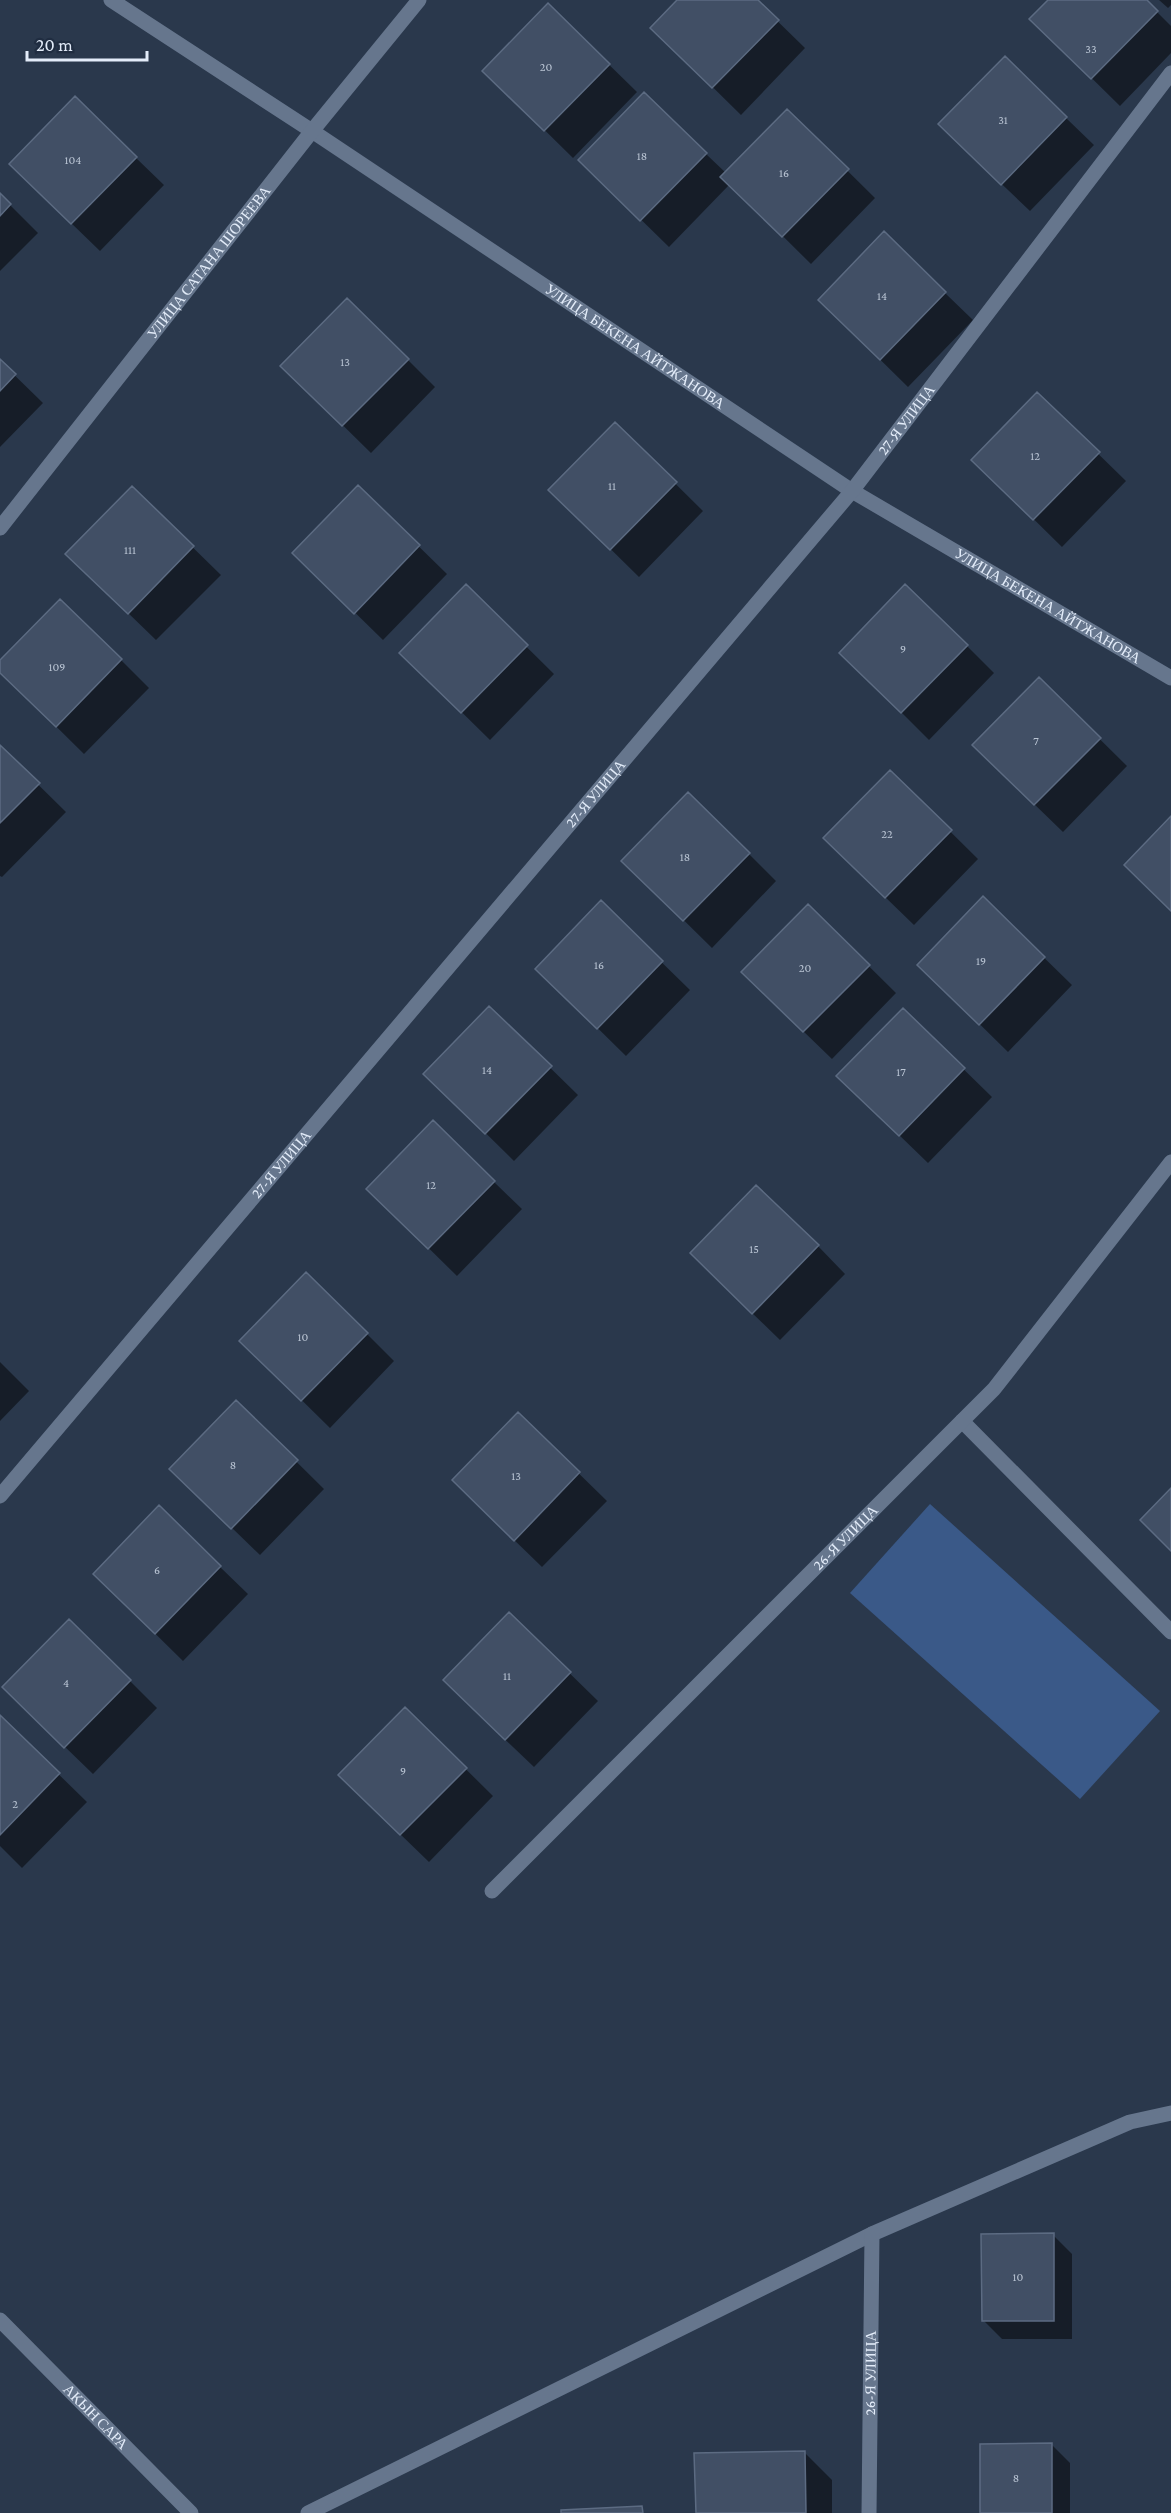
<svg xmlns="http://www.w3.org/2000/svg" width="1171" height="2513" font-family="'Crimson Pro',serif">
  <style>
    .green { fill: #3a5988 }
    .shadow { fill: #0007 }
    .building { fill: #414f65; stroke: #5c6b82; stroke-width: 1.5 }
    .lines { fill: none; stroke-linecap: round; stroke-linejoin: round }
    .minor { stroke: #66768d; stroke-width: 15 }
    .labels { text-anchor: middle; stroke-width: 5; stroke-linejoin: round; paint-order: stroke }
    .number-label { font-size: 12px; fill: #bac5d4 }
    .street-label { font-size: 15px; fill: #e3ecf9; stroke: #202d41 }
  </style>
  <rect width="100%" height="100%" fill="#2a384c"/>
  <path class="green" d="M930 1504 1160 1711 1080 1799 850 1593Z"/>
  <path class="shadow" d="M679 0H756L805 48 741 115 680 55Z
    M1050 0H1145L1171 26V53L1120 106 1059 46Z
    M1159 0H1171V5L1168 8Z
    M548 5 637 92 573 158 512 98Z
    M75 99 164 185 100 251 39 192Z
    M787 111 875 198 811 264 730 184 669 247 580 160 706 154 726 173Z
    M1066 118 1094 145 1030 211 968 152Z
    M0 195 38 233 0 271Z
    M945 293 973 320 908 387 847 327Z
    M408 360 435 387 371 453 310 393Z
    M0 361 43 403 0 447Z
    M1037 394 1126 481 1062 547 1001 487Z
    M615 424 703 511 639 577 578 517Z
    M358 487 447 574 383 640 294 553Z
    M132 488 221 575 156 640 95 581Z
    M466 587 554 674 490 740 429 680Z
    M967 646 994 673 929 740 869 680Z
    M121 660 149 688 84 754 0 671V662Z
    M1039 679 1127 766 1063 832 1002 773Z
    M0 747 66 812 2 877 0 876Z
    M890 772 978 859 914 925 852 865Z
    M749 854 776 881 712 948 651 888Z
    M983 898 1072 985 1008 1052 947 992Z
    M601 903 690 990 626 1056 565 996Z
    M808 906 896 993 832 1059 771 1000Z
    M489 1008 578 1095 514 1161 453 1101Z
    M903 1010 992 1097 928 1163 866 1103Z
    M494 1182 522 1209 457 1276 396 1216Z
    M818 1246 845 1274 780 1340 719 1281Z
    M367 1334 394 1361 330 1428 269 1368Z
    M0 1362 29 1391 0 1421Z
    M236 1402 324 1489 260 1555 199 1496Z
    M518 1414 607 1501 542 1567 481 1508Z
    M159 1508 248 1594 183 1661 122 1601Z
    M509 1614 598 1701 534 1767 472 1708Z
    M130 1681 157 1708 93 1774 32 1715Z
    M405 1709 493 1796 429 1862 368 1803Z
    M0 1717 87 1802 22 1868 0 1846Z
    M1053 2235 1072 2254V2339H1002L983 2320Z
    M1051 2444 1070 2463V2513H981Z
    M804 2452 832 2480V2513H697Z"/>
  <path class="building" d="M677 0H758L779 20 712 88 650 28Z
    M1048 0H1147L1158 11 1091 79 1029 19Z
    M548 3 610 64 544 131 482 71Z
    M1005 56 1067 117 1001 185 938 124Z
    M644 92 707 153 640 221 578 160Z
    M75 96 137 157 71 224 9 164Z
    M787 109 849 169 782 237 720 177Z
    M0 193 11 204 0 216Z
    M884 231 946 292 880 360 818 300Z
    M347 298 409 359 342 426 280 366Z
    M0 359 16 374 0 391Z
    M1037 392 1100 452 1033 520 971 460Z
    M615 422 677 482 610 550 548 490Z
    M358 485 420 545 354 614 292 553Z
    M132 486 194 546 128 614 65 554Z
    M466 584 528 645 461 713 399 653Z
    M905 584 968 645 901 713 839 653Z
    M60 599 122 659 56 727 0 673V660Z
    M1039 677 1101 738 1034 805 972 745Z
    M0 745 40 783 0 823Z
    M890 770 952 830 885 898 823 838Z
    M688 792 750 853 683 921 621 861Z
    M1171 816V911L1124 865Z
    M983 896 1045 957 979 1025 917 965Z
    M601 900 663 961 597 1029 535 969Z
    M808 904 870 965 803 1032 741 972Z
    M489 1006 552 1066 485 1134 423 1074Z
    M903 1008 965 1068 899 1136 836 1076Z
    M433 1120 495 1181 428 1249 366 1189Z
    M756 1185 819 1245 752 1314 690 1253Z
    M306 1272 368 1333 301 1401 239 1341Z
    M236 1400 298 1460 231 1529 169 1469Z
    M518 1412 580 1472 514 1541 452 1480Z
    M1171 1488V1551L1140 1520Z
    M159 1505 221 1566 155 1634 93 1574Z
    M509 1612 571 1672 505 1740 443 1680Z
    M69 1619 131 1680 64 1748 2 1687Z
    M405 1707 467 1768 400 1835 338 1775Z
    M0 1715 60 1773 0 1835Z
    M1054 2233V2321H982L981 2234Z
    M1052 2443V2513H980V2444Z
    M805 2451 806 2513H696L694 2453Z
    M642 2506 643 2513H561V2510Z"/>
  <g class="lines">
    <g class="minor">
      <path id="s1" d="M111 0 312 131 852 491 1171 678"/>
      <path id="s2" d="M0 528 312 131 419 0"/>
      <path d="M962 1421 1171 1632"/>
      <path id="s3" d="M0 1496 852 491 1171 73"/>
      <path id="s4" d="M492 1891 994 1389 1171 1162"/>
      <path id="s5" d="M0 2320 191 2513"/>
      <path d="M308 2513 872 2234 1130 2122 1171 2113"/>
      <path id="s6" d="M869 2513 872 2234"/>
    </g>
  </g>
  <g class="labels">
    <g class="number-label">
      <text x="1091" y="53">33</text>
      <text x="546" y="71">20</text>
      <text x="1003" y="124">31</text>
      <text x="642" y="160">18</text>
      <text x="73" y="164">104</text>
      <text x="784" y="177">16</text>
      <text x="882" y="300">14</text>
      <text x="345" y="366">13</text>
      <text x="1035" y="460">12</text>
      <text x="612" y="490">11</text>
      <text x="130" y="554">111</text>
      <text x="903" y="653">9</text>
      <text x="57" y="671">109</text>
      <text x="1036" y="745">7</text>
      <text x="887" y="838">22</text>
      <text x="685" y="861">18</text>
      <text x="981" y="965">19</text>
      <text x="599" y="969">16</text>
      <text x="805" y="972">20</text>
      <text x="487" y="1074">14</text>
      <text x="901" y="1076">17</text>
      <text x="431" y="1189">12</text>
      <text x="754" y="1253">15</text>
      <text x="303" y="1341">10</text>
      <text x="233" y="1469">8</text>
      <text x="516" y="1480">13</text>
      <text x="157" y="1574">6</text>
      <text x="507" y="1680">11</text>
      <text x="66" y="1687">4</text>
      <text x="403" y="1775">9</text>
      <text x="15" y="1808">2</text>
      <text x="1018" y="2281">10</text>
      <text x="1016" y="2482">8</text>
    </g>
    <g class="street-label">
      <text dy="5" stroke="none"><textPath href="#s2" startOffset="338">УЛИЦА САТАНА ШОРЕЕВА</textPath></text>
      <text dy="5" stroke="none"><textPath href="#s1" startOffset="628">УЛИЦА БЕКЕНА АЙТЖАНОВА</textPath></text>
      <text dy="5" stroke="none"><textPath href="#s3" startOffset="1407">27-Я УЛИЦА</textPath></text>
      <text dy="5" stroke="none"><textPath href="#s1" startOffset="1116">УЛИЦА БЕКЕНА АЙТЖАНОВА</textPath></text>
      <text dy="5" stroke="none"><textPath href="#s3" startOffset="921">27-Я УЛИЦА</textPath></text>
      <text dy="5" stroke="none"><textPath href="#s3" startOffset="435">27-Я УЛИЦА</textPath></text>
      <text dy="5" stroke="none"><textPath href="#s4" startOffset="500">26-Я УЛИЦА</textPath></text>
      <text dy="5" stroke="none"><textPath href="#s6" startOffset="140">26-Я УЛИЦА</textPath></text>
      <text dy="5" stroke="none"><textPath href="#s5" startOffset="136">АКЫН САРА</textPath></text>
    </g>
  </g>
  <path d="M27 51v9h120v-9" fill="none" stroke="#e3ecf9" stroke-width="3"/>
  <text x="36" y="51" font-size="18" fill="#e3ecf9" stroke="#202d41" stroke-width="4.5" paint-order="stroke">20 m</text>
</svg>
